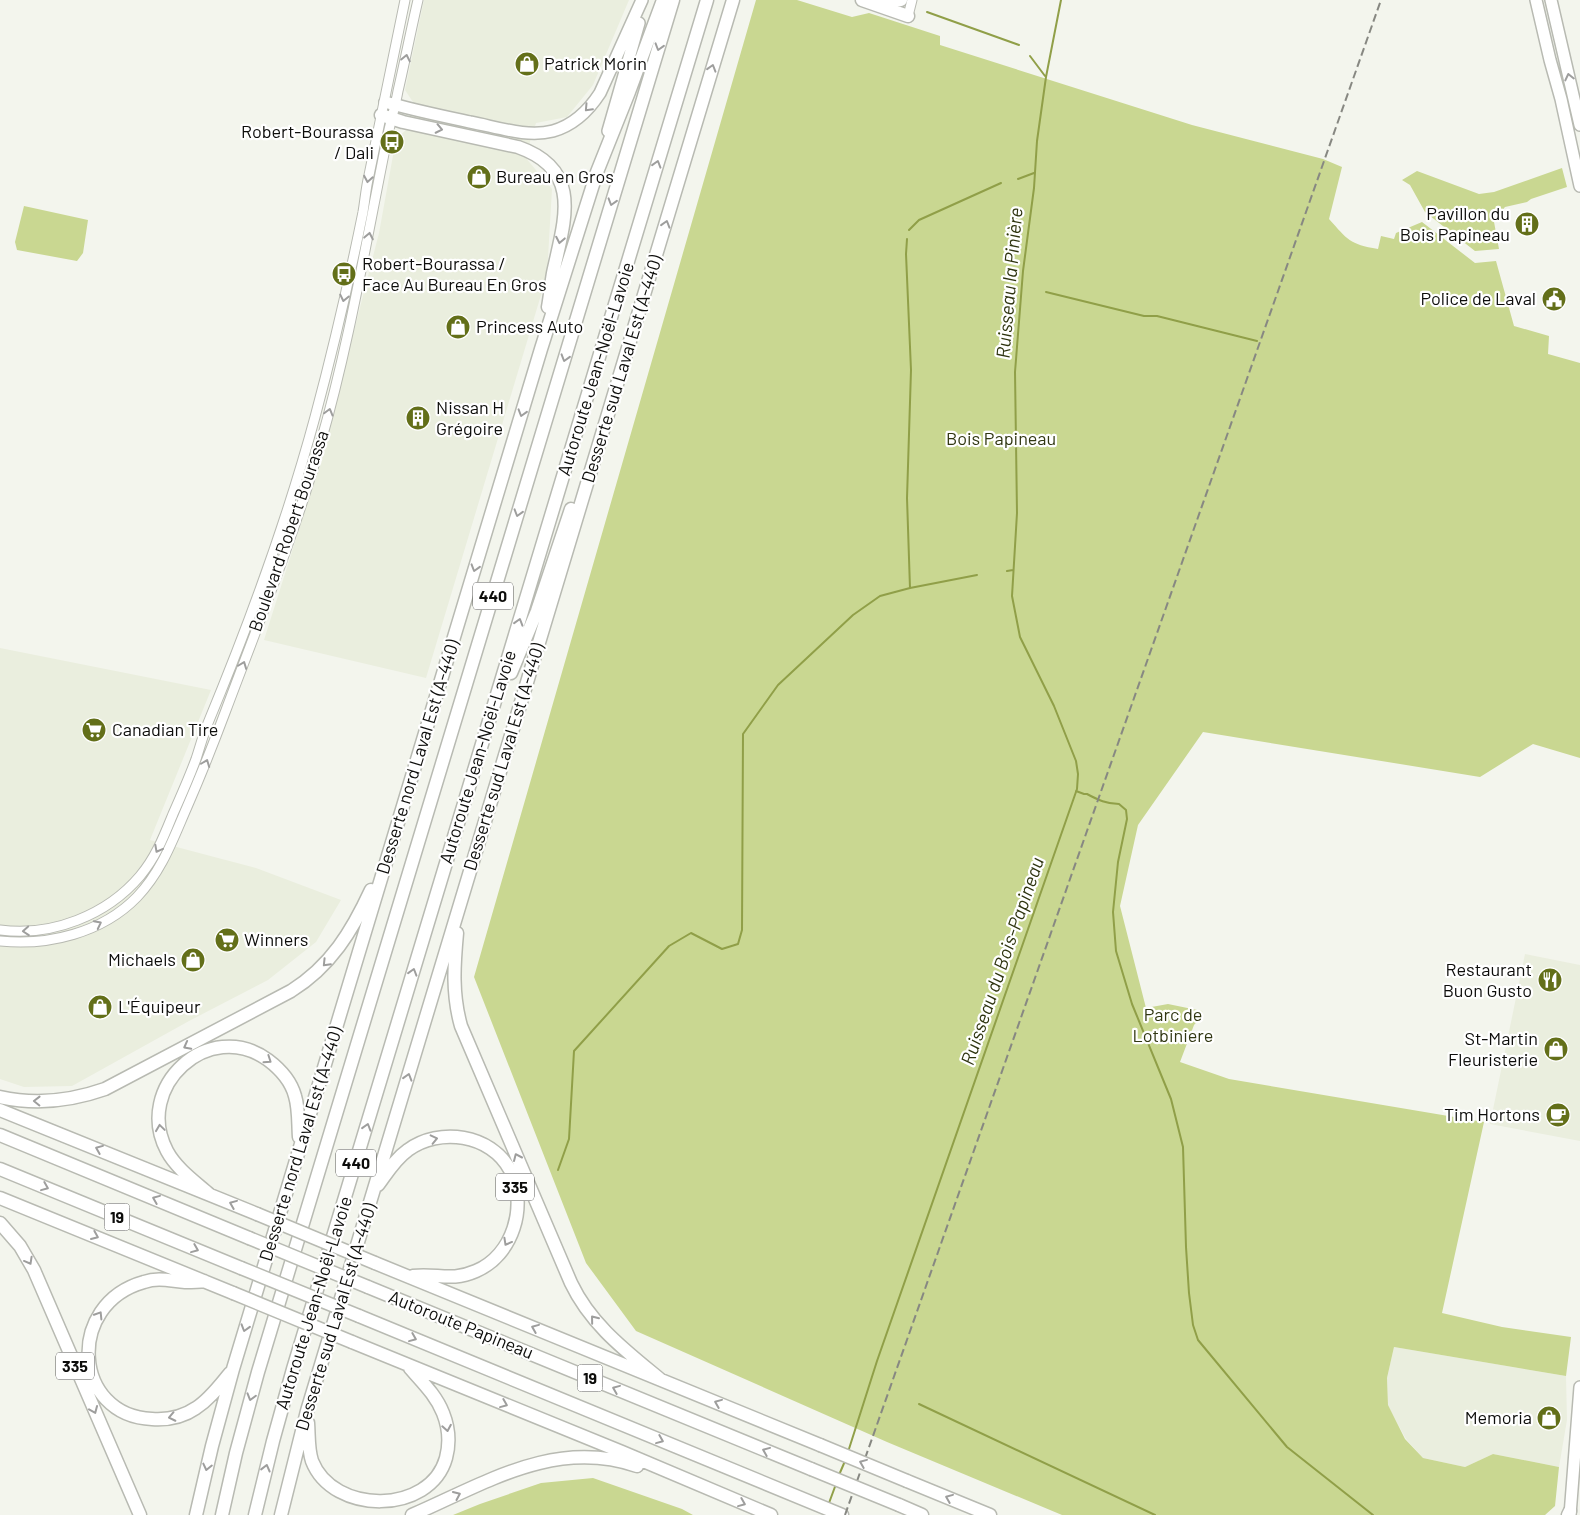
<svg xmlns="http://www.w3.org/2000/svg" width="1580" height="1515" font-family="Barlow,sans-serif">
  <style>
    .built { fill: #eaeede }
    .green { fill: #c9d791 }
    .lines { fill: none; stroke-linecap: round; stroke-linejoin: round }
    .stream { stroke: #909f48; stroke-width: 2 }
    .minor-casing { stroke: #b8bab2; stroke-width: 11 }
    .major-casing { stroke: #b8bab2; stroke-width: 14 }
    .highway-casing { stroke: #b8bab2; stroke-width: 15 }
    .minor { stroke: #fff; stroke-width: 9 }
    .major { stroke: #fff; stroke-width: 11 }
    .highway { stroke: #fff; stroke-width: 12 }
    .rail { stroke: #878882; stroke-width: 2; stroke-dasharray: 8 4; stroke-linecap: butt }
    .highway-bridge-casing { stroke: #b8bab2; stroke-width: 15; stroke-linecap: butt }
    .highway-bridge { stroke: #fff; stroke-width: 12 }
    .oneway { stroke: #9e9e9d }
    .labels { text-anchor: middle; stroke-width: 4.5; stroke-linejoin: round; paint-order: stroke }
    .shield { fill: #fff; stroke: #565654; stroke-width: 1 }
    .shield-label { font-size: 16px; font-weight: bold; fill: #0d0d0b }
    .poi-label { font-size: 18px; fill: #0d0d0b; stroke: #fff; text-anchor: start }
    .street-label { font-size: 18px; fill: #0d0d0b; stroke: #fff }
    .park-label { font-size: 18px; fill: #313712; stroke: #fff }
    .water-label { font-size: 19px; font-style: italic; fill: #2e340f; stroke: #fff }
  </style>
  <rect width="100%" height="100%" fill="#f3f5ed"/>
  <path class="built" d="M424 0H629L593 85 567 117 536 123 525 157 552 189 547 275 426 678 264 640 321 460 379 233 396 139 406 130 413 102 405 90Z
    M0 648 211 690 150 840 256 868 341 900 316 942 268 980 189 1021 72 1086 24 1087 0 1079Z
    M1525 954 1580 965V1141L1490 1124Z
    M1394 1347 1566 1376 1567 1420 1559 1467 1493 1454 1465 1467 1423 1458 1406 1439 1388 1406 1387 1378Z"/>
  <path class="green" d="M756 0H797L852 17 869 13 940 36V45L1192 125 1323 159 1342 167 1329 219C1348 240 1349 244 1378 249L1381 236 1394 239 1396 233 1422 222 1475 263 1496 261 1514 326 1549 336 1548 354 1580 363V758L1533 744 1480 777 1203 732 1138 825 1120 906 1146 1008 1168 1004 1202 1011 1203 1015 1194 1025 1180 1062 1229 1079 1484 1122 1442 1313 1502 1327 1571 1337 1566 1376 1394 1347 1387 1378 1388 1405 1405 1439 1423 1458 1465 1467 1493 1454 1559 1467 1555 1506 1545 1515H1062L887 1442 636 1331 586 1263 474 977Z
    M1562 168 1567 187 1531 199 1527 202 1505 207 1499 214 1492 211 1499 249 1475 251 1425 212 1410 185 1402 180 1417 171 1479 194 1494 192Z
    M24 206 88 220 83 253 77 261 17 250 15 242Z
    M593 1478 682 1509 693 1515H453L480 1504 541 1483Z"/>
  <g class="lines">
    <path class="stream" d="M927 12 1019 45
      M1030 56 1045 76
      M1018 179 1034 173
      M909 230 919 220 1001 183
      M907 239 906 254 911 370 907 498 910 588
      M1046 292 1144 316H1157L1257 341
      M1007 571 1013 570
      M1076 791 1084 794H1087C1098 800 1107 804 1119 804L1126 810 1127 819 1118 862 1113 912 1116 951 1132 1004 1171 1099 1183 1147 1186 1247 1189 1293 1193 1325 1198 1340 1287 1447 1373 1515
      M558 1170 569 1139 574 1051 669 946 691 933 722 949 738 944 742 930 743 734 778 685 853 615 880 596 910 588 977 575
      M919 1404 1155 1515
      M848 1452 877 1361 1077 789 1078 774 1076 761 1054 706 1020 637 1012 596 1017 513 1015 372 1023 271 1034 188 1037 141 1046 77 1061 0
      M839 1475 845 1461
      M829 1503 836 1484"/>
    <defs>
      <path id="minor" d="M908 16 912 0
        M0 930C52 937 107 915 140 876 156 857 164 836 173 814 181 796 189 778 196 759 200 747 203 735 208 723 249 624 287 521 315 417 333 350 349 281 363 212 365 200 366 187 369 175 381 116 393 58 405 0
        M0 941C48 946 102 933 137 897 162 871 173 839 187 807 201 775 214 742 226 710 259 622 294 536 320 445 349 345 366 242 387 139 390 123 395 108 398 91 405 61 411 30 418 0"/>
      <path id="major" d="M1536 0 1550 60 1561 99 1580 186
        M1551 0 1580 125
        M385 102C413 110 442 116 470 122 497 127 527 138 553 131 574 125 589 110 600 93L642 0
        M608 131 639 23
        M1570 1515 1580 1387"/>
      <path id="highway" d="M862 0 908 16
        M881 5 901 0
        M381 115 403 122 518 147C584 170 564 221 553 273 551 285 550 296 548 307
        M511 673 537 611 571 509
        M457 933C454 965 452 994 461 1026L571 1283C591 1325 626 1351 661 1380
        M0 1097C36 1105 71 1101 105 1089L291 991C331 966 352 931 371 890
        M0 1110 257 1214
        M0 1135 249 1238
        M0 1169 241 1268
        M378 1185C387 1173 395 1159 408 1150 439 1127 491 1134 510 1170 528 1206 513 1255 476 1271 451 1282 437 1273 413 1276
        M209 1194C194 1181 176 1168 167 1151 133 1087 209 1017 268 1060 280 1069 291 1081 295 1096 299 1109 298 1124 299 1137
        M0 1198 233 1293
        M0 1223 20 1246 34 1270 140 1515
        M375 1263 820 1445
        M204 1281C198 1282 192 1282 185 1282 171 1281 158 1277 144 1282 65 1304 73 1416 152 1419 167 1420 183 1417 196 1408 210 1399 220 1385 230 1373
        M368 1287 811 1469
        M359 1316 842 1515
        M352 1342 622 1452 771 1515
        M308 1423C309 1436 308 1449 312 1461 333 1515 430 1515 446 1458 450 1443 449 1428 443 1413 436 1395 422 1382 410 1368
        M907 1481 990 1515
        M899 1505 922 1515
        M196 1515 212 1446 233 1369 541 349 597 172 629 92 663 0
        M222 1515 236 1453 258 1372 673 0
        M255 1515 273 1441 293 1369 707 0
        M281 1515 307 1411 733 0
        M412 1515C486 1483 555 1438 637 1466
        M1568 1515 1570 1511"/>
    </defs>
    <use href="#minor" class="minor-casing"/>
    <use href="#major" class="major-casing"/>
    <use href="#highway" class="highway-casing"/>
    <use href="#minor" class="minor"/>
    <use href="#major" class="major"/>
    <use href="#highway" class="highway"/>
    <path class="rail" d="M845 1515 1381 0"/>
    <defs>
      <path id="highway-bridge" d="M257 1214 375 1263
        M249 1238 368 1287
        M241 1268 359 1316
        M233 1293 352 1342
        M820 1445 907 1481
        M811 1469 899 1505"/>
    </defs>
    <use href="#highway-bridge" class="highway-bridge-casing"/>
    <use href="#highway-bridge" class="highway-bridge"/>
  </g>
  <defs><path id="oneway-chevron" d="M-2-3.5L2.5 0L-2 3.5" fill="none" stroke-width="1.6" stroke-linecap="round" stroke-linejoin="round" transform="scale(1.25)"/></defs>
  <g class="oneway">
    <use href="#oneway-chevron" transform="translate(659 47) rotate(107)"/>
    <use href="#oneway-chevron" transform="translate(406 58) rotate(-78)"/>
    <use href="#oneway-chevron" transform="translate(712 68) rotate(-73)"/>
    <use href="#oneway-chevron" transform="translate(1569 77) rotate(-103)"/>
    <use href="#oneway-chevron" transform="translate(588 108) rotate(133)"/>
    <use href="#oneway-chevron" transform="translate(439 129) rotate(12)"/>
    <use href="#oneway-chevron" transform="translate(657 164) rotate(-73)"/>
    <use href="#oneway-chevron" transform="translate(368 179) rotate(100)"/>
    <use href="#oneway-chevron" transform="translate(612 202) rotate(107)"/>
    <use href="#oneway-chevron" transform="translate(666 224) rotate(-73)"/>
    <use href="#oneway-chevron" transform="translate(369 236) rotate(-79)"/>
    <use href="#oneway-chevron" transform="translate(560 240) rotate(101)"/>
    <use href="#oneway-chevron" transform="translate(344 298) rotate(102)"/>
    <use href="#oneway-chevron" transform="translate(565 358) rotate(107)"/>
    <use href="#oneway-chevron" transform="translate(329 412) rotate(-75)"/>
    <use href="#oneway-chevron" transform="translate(522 413) rotate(107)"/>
    <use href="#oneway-chevron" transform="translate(518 513) rotate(107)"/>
    <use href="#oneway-chevron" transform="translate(475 568) rotate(107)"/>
    <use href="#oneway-chevron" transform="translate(519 622) rotate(-73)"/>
    <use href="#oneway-chevron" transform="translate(243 665) rotate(-69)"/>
    <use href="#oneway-chevron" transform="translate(206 763) rotate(-69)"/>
    <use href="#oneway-chevron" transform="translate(158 849) rotate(118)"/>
    <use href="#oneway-chevron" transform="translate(98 924) rotate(-27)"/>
    <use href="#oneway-chevron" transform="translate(26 931) rotate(176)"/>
    <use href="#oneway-chevron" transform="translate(326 963) rotate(134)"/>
    <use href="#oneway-chevron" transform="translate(413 972) rotate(-73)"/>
    <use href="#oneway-chevron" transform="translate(187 1046) rotate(152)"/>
    <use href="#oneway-chevron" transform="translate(268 1060) rotate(34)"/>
    <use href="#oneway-chevron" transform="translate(408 1077) rotate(-73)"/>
    <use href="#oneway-chevron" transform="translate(37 1101) rotate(-179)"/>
    <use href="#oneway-chevron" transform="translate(367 1127) rotate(-73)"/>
    <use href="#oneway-chevron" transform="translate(160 1128) rotate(-98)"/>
    <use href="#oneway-chevron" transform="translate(434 1139) rotate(-13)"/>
    <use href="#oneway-chevron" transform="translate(99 1149) rotate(-158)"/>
    <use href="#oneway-chevron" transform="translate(517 1157) rotate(-114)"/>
    <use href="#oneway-chevron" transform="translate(45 1187) rotate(22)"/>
    <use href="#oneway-chevron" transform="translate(156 1199) rotate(-158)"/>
    <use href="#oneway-chevron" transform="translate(233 1204) rotate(-158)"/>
    <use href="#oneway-chevron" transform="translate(95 1236) rotate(23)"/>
    <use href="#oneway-chevron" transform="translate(507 1242) rotate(119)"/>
    <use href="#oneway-chevron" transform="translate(195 1249) rotate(22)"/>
    <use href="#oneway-chevron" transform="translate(29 1261) rotate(61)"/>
    <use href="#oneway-chevron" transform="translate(99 1315) rotate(-58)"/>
    <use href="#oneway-chevron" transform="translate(594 1319) rotate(-129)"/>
    <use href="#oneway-chevron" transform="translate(245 1328) rotate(107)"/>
    <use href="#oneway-chevron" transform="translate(535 1328) rotate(-158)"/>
    <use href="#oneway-chevron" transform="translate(413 1338) rotate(22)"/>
    <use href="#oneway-chevron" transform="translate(616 1389) rotate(-158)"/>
    <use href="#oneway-chevron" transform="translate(251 1397) rotate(106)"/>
    <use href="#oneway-chevron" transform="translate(718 1403) rotate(-158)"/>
    <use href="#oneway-chevron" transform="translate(504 1404) rotate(22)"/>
    <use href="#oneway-chevron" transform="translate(94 1410) rotate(67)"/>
    <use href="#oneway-chevron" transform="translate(172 1417) rotate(168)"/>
    <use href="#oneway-chevron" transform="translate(447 1428) rotate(80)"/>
    <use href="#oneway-chevron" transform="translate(660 1440) rotate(22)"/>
    <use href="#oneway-chevron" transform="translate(766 1451) rotate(-158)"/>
    <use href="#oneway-chevron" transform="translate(863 1463) rotate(-158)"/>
    <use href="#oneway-chevron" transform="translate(207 1467) rotate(103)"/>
    <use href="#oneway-chevron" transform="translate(266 1468) rotate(-76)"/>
    <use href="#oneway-chevron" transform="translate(457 1495) rotate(-24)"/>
    <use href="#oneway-chevron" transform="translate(949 1498) rotate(-158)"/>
    <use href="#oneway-chevron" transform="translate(742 1503) rotate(22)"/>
  </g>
  <defs>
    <symbol id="shop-disc" viewBox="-11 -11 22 22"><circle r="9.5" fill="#636f19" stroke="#fff"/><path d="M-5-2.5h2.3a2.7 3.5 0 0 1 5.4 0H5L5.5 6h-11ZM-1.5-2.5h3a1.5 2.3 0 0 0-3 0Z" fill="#fff"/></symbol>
    <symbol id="bus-disc" viewBox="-11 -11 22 22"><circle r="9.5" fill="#636f19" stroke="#fff"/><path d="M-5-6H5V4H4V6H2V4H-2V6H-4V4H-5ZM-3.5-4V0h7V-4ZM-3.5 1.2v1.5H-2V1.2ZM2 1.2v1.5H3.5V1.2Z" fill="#fff"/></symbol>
    <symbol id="building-disc" viewBox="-11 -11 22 22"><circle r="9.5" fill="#636f19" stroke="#fff"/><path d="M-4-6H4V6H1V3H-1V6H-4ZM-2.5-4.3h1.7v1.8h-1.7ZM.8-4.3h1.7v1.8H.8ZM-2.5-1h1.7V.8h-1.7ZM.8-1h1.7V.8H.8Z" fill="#fff"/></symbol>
    <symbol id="civic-disc" viewBox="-11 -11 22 22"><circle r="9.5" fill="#636f19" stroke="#fff"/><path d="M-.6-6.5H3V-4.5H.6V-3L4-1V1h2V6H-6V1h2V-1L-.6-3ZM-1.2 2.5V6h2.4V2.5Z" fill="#fff"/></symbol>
    <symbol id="supermarket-disc" viewBox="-11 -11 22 22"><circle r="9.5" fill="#636f19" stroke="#fff"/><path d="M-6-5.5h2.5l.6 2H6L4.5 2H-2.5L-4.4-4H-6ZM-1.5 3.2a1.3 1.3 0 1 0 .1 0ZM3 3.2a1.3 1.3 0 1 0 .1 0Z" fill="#fff"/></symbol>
    <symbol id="restaurant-disc" viewBox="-11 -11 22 22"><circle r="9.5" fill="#636f19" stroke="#fff"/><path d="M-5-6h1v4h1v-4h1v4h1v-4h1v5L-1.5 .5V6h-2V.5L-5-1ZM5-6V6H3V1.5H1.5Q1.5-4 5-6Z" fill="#fff"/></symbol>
    <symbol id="cafe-disc" viewBox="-11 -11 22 22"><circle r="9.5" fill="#636f19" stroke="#fff"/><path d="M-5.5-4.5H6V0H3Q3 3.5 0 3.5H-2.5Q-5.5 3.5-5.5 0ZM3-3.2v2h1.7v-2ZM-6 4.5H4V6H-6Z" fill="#fff"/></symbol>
  </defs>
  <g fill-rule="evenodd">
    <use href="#shop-disc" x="513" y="50" width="28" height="28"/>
    <use href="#bus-disc" x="378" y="128" width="28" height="28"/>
    <use href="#shop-disc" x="465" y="163" width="28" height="28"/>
    <use href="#building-disc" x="1513" y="210" width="28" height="28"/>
    <use href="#bus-disc" x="330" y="260" width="28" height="28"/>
    <use href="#civic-disc" x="1540" y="285" width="28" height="28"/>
    <use href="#shop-disc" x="444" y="313" width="28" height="28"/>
    <use href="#building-disc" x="404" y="404" width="28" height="28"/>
    <use href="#supermarket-disc" x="80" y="716" width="28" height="28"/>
    <use href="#supermarket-disc" x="213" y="926" width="28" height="28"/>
    <use href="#shop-disc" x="179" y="946" width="28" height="28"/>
    <use href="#restaurant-disc" x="1536" y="966" width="28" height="28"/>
    <use href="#shop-disc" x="86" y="993" width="28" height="28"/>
    <use href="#shop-disc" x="1542" y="1035" width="28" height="28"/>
    <use href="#cafe-disc" x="1544" y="1101" width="28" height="28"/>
    <use href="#shop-disc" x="1535" y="1404" width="28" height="28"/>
  </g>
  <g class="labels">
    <g class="shield">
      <rect x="473" y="582.5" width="40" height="27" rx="4"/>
      <rect x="336" y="1149.5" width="40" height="27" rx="4"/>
      <rect x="496" y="1173.5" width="38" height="27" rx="4"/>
      <rect x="104.5" y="1203.5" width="25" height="27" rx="4"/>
      <rect x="56" y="1352.5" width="38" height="27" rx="4"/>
      <rect x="577.5" y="1364.5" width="25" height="27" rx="4"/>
    </g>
    <g class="shield-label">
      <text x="493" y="602">440</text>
      <text x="356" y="1169">440</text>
      <text x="515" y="1193">335</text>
      <text x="117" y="1223">19</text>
      <text x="75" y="1372">335</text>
      <text x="590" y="1384">19</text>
    </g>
    <g class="poi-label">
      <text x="544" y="70">Patrick Morin</text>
      <text x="374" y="138" text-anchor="end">Robert-Bourassa<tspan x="374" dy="21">/ Dali</tspan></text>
      <text x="496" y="183">Bureau en Gros</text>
      <text x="1510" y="220" text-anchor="end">Pavillon du<tspan x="1510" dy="21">Bois Papineau</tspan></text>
      <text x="362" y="270">Robert-Bourassa /<tspan x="362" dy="21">Face Au Bureau En Gros</tspan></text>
      <text x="1536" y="305" text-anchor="end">Police de Laval</text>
      <text x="476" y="333">Princess Auto</text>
      <text x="436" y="414">Nissan H<tspan x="436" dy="21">Grégoire</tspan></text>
      <text x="112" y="736">Canadian Tire</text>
      <text x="244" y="946">Winners</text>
      <text x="176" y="966" text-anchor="end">Michaels</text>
      <text x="1532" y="976" text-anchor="end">Restaurant<tspan x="1532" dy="21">Buon Gusto</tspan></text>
      <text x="118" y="1013">L'Équipeur</text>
      <text x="1538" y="1045" text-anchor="end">St-Martin<tspan x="1538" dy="21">Fleuristerie</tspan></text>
      <text x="1540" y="1121" text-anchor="end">Tim Hortons</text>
      <text x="1532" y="1424" text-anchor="end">Memoria</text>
    </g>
    <g class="street-label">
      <text transform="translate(596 369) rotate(-73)" y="6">Autoroute Jean-Noël-Lavoie</text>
      <text transform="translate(622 369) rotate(-73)" y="6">Desserte sud Laval Est (A-440)</text>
      <text transform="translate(289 531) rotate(-71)" y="6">Boulevard Robert Bourassa</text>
      <text transform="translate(418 757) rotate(-73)" y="6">Desserte nord Laval Est (A-440)</text>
      <text transform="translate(478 757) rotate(-73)" y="6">Autoroute Jean-Noël-Lavoie</text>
      <text transform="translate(504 757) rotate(-73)" y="6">Desserte sud Laval Est (A-440)</text>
      <text transform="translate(301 1144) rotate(-73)" y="6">Desserte nord Laval Est (A-440)</text>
      <text transform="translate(314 1303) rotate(-73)" y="6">Autoroute Jean-Noël-Lavoie</text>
      <text transform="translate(336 1317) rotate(-73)" y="6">Desserte sud Laval Est (A-440)</text>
      <text transform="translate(461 1325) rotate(22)" y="6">Autoroute Papineau</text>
    </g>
    <g class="park-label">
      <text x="1001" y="445">Bois Papineau</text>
      <text x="1173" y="1021">Parc de<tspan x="1173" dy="21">Lotbiniere</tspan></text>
    </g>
    <g class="water-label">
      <text transform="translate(1009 283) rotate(-85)" y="7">Ruisseau la Pinière</text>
      <text transform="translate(1002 961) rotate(-71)" y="7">Ruisseau du Bois-Papineau</text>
    </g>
  </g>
</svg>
